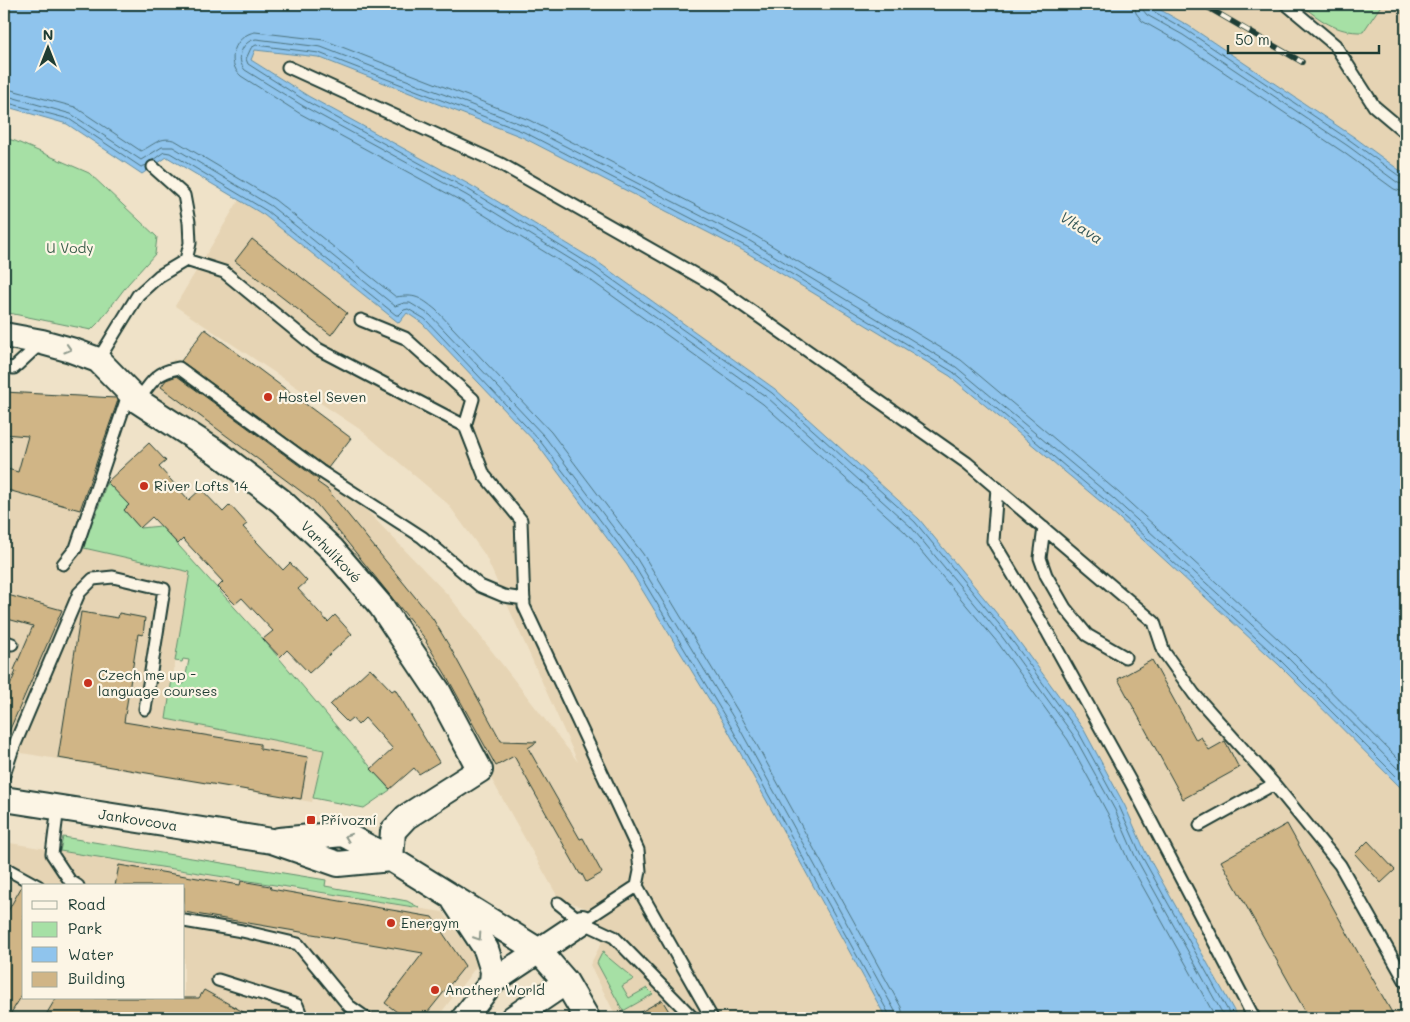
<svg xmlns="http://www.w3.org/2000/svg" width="1410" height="1022" font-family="Mali,sans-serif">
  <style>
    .built { fill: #e6d4b4; fill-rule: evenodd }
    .green { fill: #a6e0a5; stroke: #628e6c }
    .water { fill: #8fc4ed; stroke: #628ea3 }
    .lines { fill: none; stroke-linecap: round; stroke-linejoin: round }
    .shore { stroke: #4c737e; stroke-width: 1 }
    .building { fill: #d0b586; stroke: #1f3d34 }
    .service-casing { stroke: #1f3d34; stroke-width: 15 }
    .minor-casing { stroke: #1f3d34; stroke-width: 28 }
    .service { stroke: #fcf5e5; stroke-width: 11 }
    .minor { stroke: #fcf5e5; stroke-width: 24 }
    .rail-casing { stroke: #1f3d34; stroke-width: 5.5 }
    .rail { stroke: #fcf5e5; stroke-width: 4; stroke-dasharray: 11; stroke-linecap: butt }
    .oneway { stroke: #8e998c }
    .poi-dot { fill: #c8321e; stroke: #fcf5e5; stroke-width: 2 }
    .labels { text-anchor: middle; stroke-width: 4.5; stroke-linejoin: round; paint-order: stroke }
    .park-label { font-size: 14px; fill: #3a5e4b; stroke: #fcf5e5 }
    .poi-label { font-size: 14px; fill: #1f3d34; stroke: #fcf5e5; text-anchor: start }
    .street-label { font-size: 14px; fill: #1f3d34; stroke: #fcf5e5 }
    .water-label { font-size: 15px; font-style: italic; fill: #355859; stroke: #fcf5e5 }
  </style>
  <rect width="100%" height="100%" fill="#efe2c8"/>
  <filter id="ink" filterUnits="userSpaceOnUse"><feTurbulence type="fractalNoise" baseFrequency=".02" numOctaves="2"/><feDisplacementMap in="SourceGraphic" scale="10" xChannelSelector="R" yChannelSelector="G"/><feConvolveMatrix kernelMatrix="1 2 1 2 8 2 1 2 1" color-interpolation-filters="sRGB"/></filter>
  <g filter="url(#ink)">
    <path class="built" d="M1150 4H1406V175L1354 137 1189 26Z
      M255 50 318 57 522 137 744 251 950 376 1107 507 1278 664 1406 793V1018H1238L1145 851 1125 806 1084 730 1012 632 919 519 775 389 599 263 472 186 308 96 251 60Z
      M239 200 264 215 399 323 407 313 422 323 537 444 627 565 726 727 886 1018H617L590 965 602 942 589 909 559 899 392 603 306 502 152 395 174 359 324 466 449 596 578 762 485 555 448 504 361 430 175 306Z
      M4 391 118 399 80 509 190 572 166 719 324 750 312 802 4 750Z
      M4 842 270 886 443 912 479 963 437 1018H4ZM24 886H184V998H24Z"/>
    <path class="green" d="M1300 4H1382L1363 32C1336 33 1319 19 1300 4Z
      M4 138 15 141 89 173 157 237 155 254 128 284 99 322 91 330 4 312Z
      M107 482 124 499 131 502 124 510 140 528 161 526 263 639 390 790 364 808 313 798 324 750 166 719 172 679 179 680V683L184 684 189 660 183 659 182 662 175 661 190 572 84 548 91 516 95 517Z
      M63 837 326 880 325 886 407 901 420 908 60 851Z
      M603 951 605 952 604 954 634 979 622 986 629 998 647 988 653 994 623 1011 597 963Z"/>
    <path class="water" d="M4 4H1150L1189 26 1354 137 1406 175V793L1278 664 1107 507 950 376 744 251 522 137 318 57 255 50 251 60 308 96 472 186 599 263 775 389 919 519 1012 632 1084 730 1125 806 1145 851 1238 1018H886L726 727 627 565 537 444 422 323 407 313 399 323 264 215 167 157 142 174 67 124 4 106Z"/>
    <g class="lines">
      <path class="shore" d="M1134 4 1136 13 1142 21 1179 42 1343 152 1394 189 1406 193
        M1142 4 1143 10 1147 15 1183 35 1348 146 1398 183 1406 185
        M1148 4 1151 10 1186 30 1351 141 1402 178 1406 179
        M4 88 75 107 141 151C154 145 161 135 176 141L275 200 396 297C415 294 420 297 436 310L551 432 643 554 742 718 901 1007 904 1018
        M4 95 71 114 141 160 162 147H173L271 206 395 306 404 303H410L430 315 545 437 637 559 736 722 895 1011 896 1018
        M4 102 69 119 141 167 147 165
        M153 160 164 152 170 153 267 211 396 315H399L404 310 408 309 425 319 540 441 632 562 730 725 889 1014 890 1018
        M1216 1018 1128 860 1108 814 1068 740 998 643 905 532 763 404 589 279 463 202 299 113 241 76C225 62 235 35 255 32L324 40 529 120 754 235 961 360 1119 493 1291 651 1406 767
        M1225 1018 1135 856 1115 810 1074 736 1003 638 911 527 768 398 593 273 466 195 303 106 245 70C235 59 242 41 256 39L321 47 526 126 750 241 956 367 1114 499 1286 656 1406 777
        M1232 1018 1140 853 1120 808 1079 733 1008 635 915 522 772 393 596 268 469 190 306 101 248 64 246 59 251 48 256 45 319 53 524 132 747 247 953 372 1110 504 1281 661 1406 786"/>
    </g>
    <path class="building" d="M252 239 347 313 331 335 235 261Z
      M205 329 351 438 328 468 181 361Z
      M177 376 319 480 317 482 327 489 433 619 451 649 501 741 537 742 528 748 580 839 583 838 602 873 586 882 582 874H580L514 756 496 766 446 675 426 642 427 641 314 501 161 387 166 380Z
      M4 392 116 398 118 400 80 510 4 489V468L18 472 28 436 4 434Z
      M149 443 166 461 159 467 189 500 201 489 223 512 230 505 247 524 243 527 283 570 290 563 307 581 298 589 328 622 335 615 352 634 309 673 287 650 280 657 263 639 273 631 242 598 235 604 218 587 223 582 183 539 178 544 152 517 140 528 124 510 129 505 107 482Z
      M4 594 62 610 4 743V700L16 671 14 670 33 626 4 618Z
      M81 612 118 618 119 613 145 618 143 635 138 634 124 722 260 744V749L308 757 301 799 58 758Z
      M1152 660 1196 740 1201 737 1209 750 1225 741 1239 768 1183 799 1118 679Z
      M370 668 392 691 395 689 439 762 419 774 414 768 390 789 371 769 393 749 365 718 358 725 352 718 347 722 330 705Z
      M1287 824 1366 967 1395 1018H1309L1221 861Z
      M1368 841 1395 870 1381 883 1355 854Z
      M119 865 240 885 241 881 270 886 271 889 432 917 465 966 423 1018H405L385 1003 423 953 184 912V886H115Z
      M22 886 24 887V992L8 1018H4V918Z
      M204 990 254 1018H44L56 998H199Z
      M662 1000 673 1018H630Z"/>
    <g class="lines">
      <defs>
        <path id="service" d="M1286 4 1335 45 1374 106 1406 133
          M288 67 501 164 717 287 967 463 1154 622 1164 652 1194 694 1274 784 1340 865 1406 982
          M186 260 224 272 318 349 465 426 484 475 521 520 524 606 638 850 640 871 637 886 712 1018
          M361 320 405 338 473 399 465 426
          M98 360 138 295 159 276 186 260 190 243 189 222 184 195 153 167
          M4 367 14 368 42 342
          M138 401C151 382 156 372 179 368L320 471 422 537 480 586 504 596 524 599
          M997 488 993 541 1048 633 1130 781 1254 1018
          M1044 528 1040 558 1046 575 1065 608 1087 635 1125 657
          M63 564 76 548 129 392
          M4 641 12 644
          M4 775 12 751 79 593 93 579 113 577 164 589 145 709
          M58 807 52 854 70 881 78 886
          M1200 825 1274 784
          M4 869 5 868 38 886
          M558 903 582 922 614 937 693 1018
          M184 921 242 931 298 944 349 1006 366 1018
          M582 922 637 886
          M218 980 297 1005 302 1018"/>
        <path id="minor" d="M4 335 42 342 71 350 98 360 138 401 218 453 281 501 332 549 381 606 438 691 480 770 406 817 393 831 391 859
          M4 799 272 841 338 864 391 859
          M279 840 343 834 391 859 539 951 566 982 587 1018
          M455 902 486 949 493 971 492 982
          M464 1018 492 982 582 922
          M513 1018 566 982"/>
      </defs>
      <use href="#service" class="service-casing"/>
      <use href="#minor" class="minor-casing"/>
      <use href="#service" class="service"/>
      <use href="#minor" class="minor"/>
      <defs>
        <path id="rail" d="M1202 4 1302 62"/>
      </defs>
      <use href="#rail" class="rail-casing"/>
      <use href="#rail" class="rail"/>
    </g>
    <defs><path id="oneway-chevron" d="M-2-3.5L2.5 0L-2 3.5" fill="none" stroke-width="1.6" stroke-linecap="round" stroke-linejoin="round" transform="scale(1.25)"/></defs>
    <g class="oneway">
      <use href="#oneway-chevron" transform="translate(68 349) rotate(17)"/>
      <use href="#oneway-chevron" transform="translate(348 837) rotate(-159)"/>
      <use href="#oneway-chevron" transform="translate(478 937) rotate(57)"/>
    </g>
  </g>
  <g class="poi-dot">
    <circle cx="268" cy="397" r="5"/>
    <circle cx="144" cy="486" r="5"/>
    <circle cx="88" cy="683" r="5"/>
    <rect x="306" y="815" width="10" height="10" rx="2.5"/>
    <circle cx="391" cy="923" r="5"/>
    <circle cx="435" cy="990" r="5"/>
  </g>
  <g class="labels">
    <g class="park-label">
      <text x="70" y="253">U Vody</text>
    </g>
    <g class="poi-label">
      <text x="278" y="402">Hostel Seven</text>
      <text x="154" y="491">River Lofts 14</text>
      <text x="98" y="680">Czech me up -<tspan x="98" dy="16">language courses</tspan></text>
      <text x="321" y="825">Přívozní</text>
      <text x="401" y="928">Energym</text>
      <text x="445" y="995">Another World</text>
    </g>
    <g class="street-label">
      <text transform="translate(331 552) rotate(46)" y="5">Varhulíkové</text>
      <text transform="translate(138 820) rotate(9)" y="5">Jankovcova</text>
    </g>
    <g class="water-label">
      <text transform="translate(1081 228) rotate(32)" y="5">Vltava</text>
    </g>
  </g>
  <rect width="1410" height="1022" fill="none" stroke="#fcf5e5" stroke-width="20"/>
  <rect x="10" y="10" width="1390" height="1002" fill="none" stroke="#1f3d34" stroke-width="2" filter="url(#ink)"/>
  <rect x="22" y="884" width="162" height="115" fill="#fcf5e5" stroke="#a4ab9e"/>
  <rect x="32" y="901" width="25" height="8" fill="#fcf5e5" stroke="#a4ab9e"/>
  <text x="68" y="910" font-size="15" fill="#1f3d34">Road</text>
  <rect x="32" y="922" width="25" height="15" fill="#a6e0a5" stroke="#a4ab9e"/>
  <text x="68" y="934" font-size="15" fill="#1f3d34">Park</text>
  <rect x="32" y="947" width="25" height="15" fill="#8fc4ed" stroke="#a4ab9e"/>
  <text x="68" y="960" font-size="15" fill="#1f3d34">Water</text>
  <rect x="32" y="972" width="25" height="15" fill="#d0b586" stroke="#a4ab9e"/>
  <text x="68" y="984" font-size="15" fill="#1f3d34">Building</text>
  <g transform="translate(48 48)" stroke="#fcf5e5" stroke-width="4" paint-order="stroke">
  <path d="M0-4L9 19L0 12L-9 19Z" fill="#1f3d34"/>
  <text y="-8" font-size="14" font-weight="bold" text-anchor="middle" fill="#1f3d34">N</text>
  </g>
  <path d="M1228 45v8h151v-8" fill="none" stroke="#1f3d34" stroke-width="2.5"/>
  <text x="1235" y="45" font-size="15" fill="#1f3d34" stroke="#fcf5e5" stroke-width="4" paint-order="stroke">50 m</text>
</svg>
